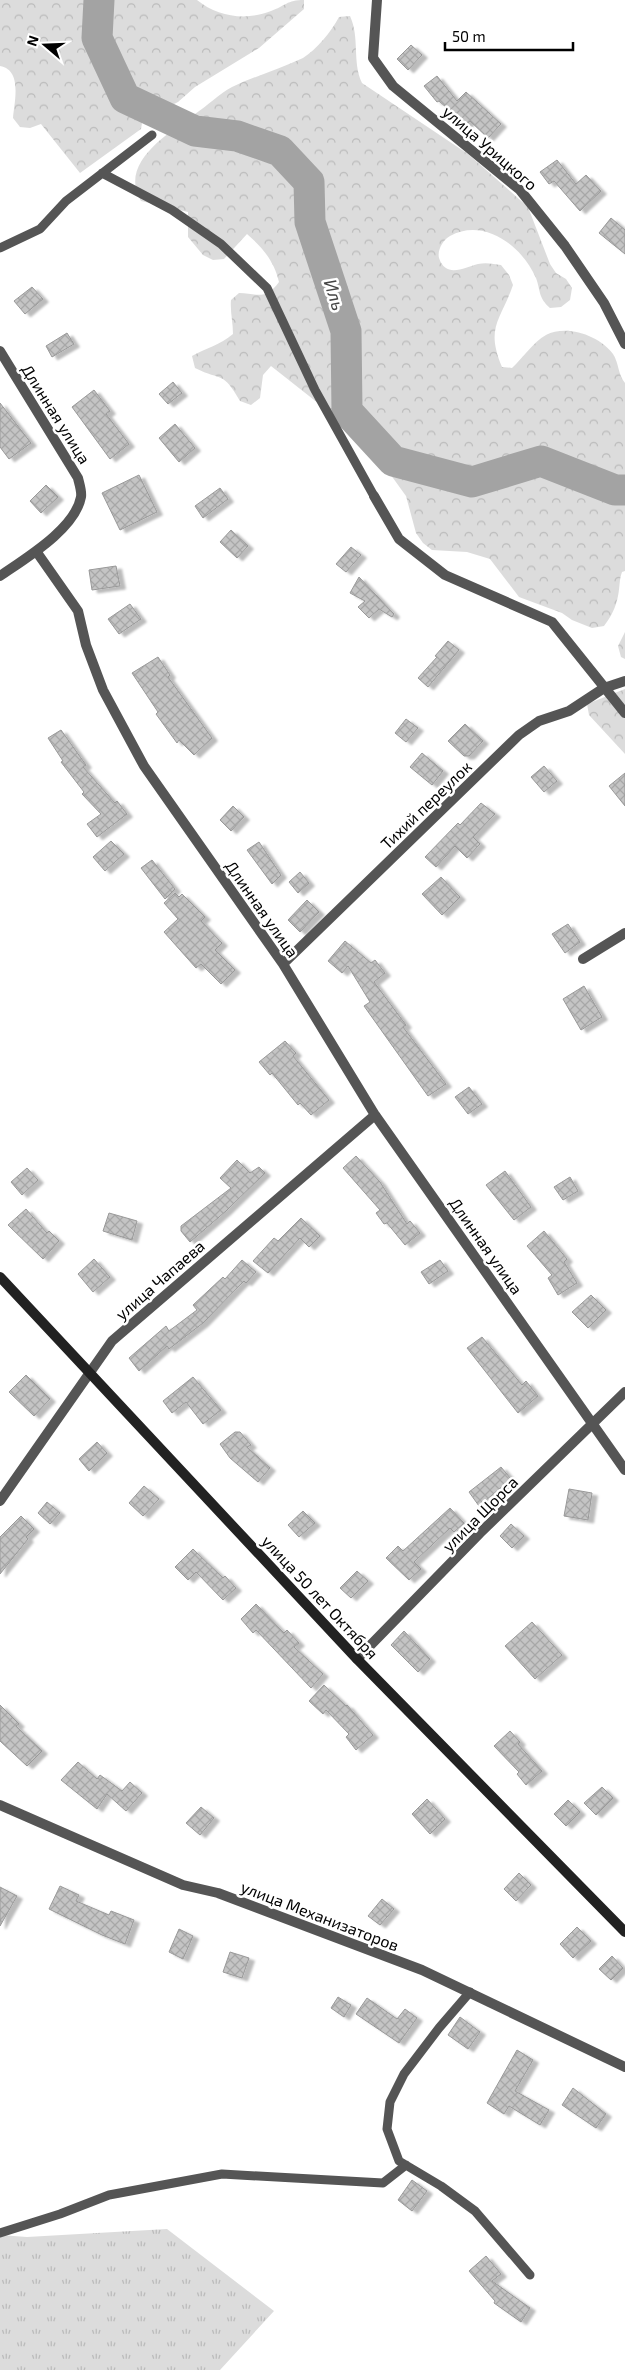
<svg xmlns="http://www.w3.org/2000/svg" width="625" height="2370" font-family="'Exo 2',sans-serif">
  <style>
    .grass { fill: url(#grass-tufts) }
    .forest { fill: url(#forest-crowns) }
    .lines { fill: none; stroke-linecap: round; stroke-linejoin: round }
    .river { stroke: #a3a3a3; stroke-width: 31 }
    .building { fill: url(#building-cross-hatch); stroke: #999; filter: url(#shadow) }
    .lane { stroke: #555; stroke-width: 9 }
    .street { stroke: #555; stroke-width: 10 }
    .secondary { stroke: #222; stroke-width: 10 }
    .labels { text-anchor: middle; stroke-width: 5; stroke-linejoin: round; paint-order: stroke }
    .street-label { font-size: 16px; fill: #000; stroke: #fff }
    .water-label { font-size: 18px; font-style: italic; fill: #444; stroke: #fff }
  </style>
  <defs>
    <pattern id="grass-tufts" width="24" height="20" patternUnits="userSpaceOnUse" patternTransform="scale(1.25)"><rect width="24" height="20" fill="#dcdcdc"/><path d="M3 7l-1-3M5 7V3M7 7l1-3M15 17l-1-3M17 17v-4M19 17l1-3" fill="none" stroke="#bbb"/></pattern>
    <pattern id="forest-crowns" width="20" height="18" patternUnits="userSpaceOnUse" patternTransform="scale(1.25)"><rect width="20" height="18" fill="#dcdcdc"/><path d="M2 6a3 3 0 1 1 6 0M12 15a3 3 0 1 1 6 0" fill="none" stroke="#bbb"/></pattern>
    <pattern id="building-cross-hatch" width="8" height="8" patternUnits="userSpaceOnUse" patternTransform="scale(1.25)"><rect width="8" height="8" fill="#c4c4c4"/><path d="M0 0l8 8M0 8l8-8" fill="none" stroke="#a7a7a7"/></pattern>
    <filter id="shadow"><feDropShadow dx="5.5" dy="3" stdDeviation="1" flood-color="#0004"/></filter>
  </defs>
  <rect width="100%" height="100%" fill="#fff"/>
  <path class="grass" d="M167 2229 274 2311 220 2370H0V2235L27 2237Z"/>
  <path class="forest" d="M0 0H197C218 17 246 21 271 11 285 6 287 0 304 0V9L259 48 195 87 178 102 168 107 156 104 145 106 141 129 80 173 41 124 30 128 20 127 13 118C14 103 23 70 0 66Z
    M350 16C360 38 352 62 362 83L468 154 528 207 550 264 556 273 566 279 572 288 570 300 561 307 550 308C538 297 541 292 536 278 522 246 484 217 450 236 443 240 437 250 439 258 446 279 465 267 478 264 486 262 494 264 501 265L509 275 513 285C501 320 485 327 502 367L512 368C523 358 533 342 546 335 567 324 600 336 613 354 619 363 618 375 625 383V571L622 572C619 580 620 587 618 596 616 607 611 617 604 626L592 628 572 620 562 613 519 597 490 559 467 552 432 550 423 543 416 533 406 496 393 478 342 422 271 366 263 375 260 398 251 405 240 401C222 370 223 382 195 368L192 356C206 348 220 345 233 334 233 322 230 312 231 300L239 293C259 294 266 300 279 282 274 261 263 248 247 234L224 259 213 260 203 255 188 237V212L141 201C118 163 169 133 195 114 207 106 219 94 232 87 255 76 280 69 303 58 317 49 331 32 339 17Z
    M625 632V659L621 657 618 646Z
    M625 689V754L589 715 587 704Z"/>
  <g class="lines">
    <path class="river" d="M99 0 97 38 125 98 195 131 237 136 280 151 309 182 310 222 346 331 347 411 393 461 472 482 541 461 615 490H625"/>
  </g>
  <path class="building" d="M411 45 422 55 408 70 397 59Z
    M437 76 457 101 466 92 501 124 488 138 470 121 466 125 439 101 437 102 424 86Z
    M557 160 576 184 586 175 601 191 580 211 554 181 549 184 540 172Z
    M611 218 625 230V254L599 233Z
    M32 287 43 299 25 314 14 301Z
    M67 333 74 344 52 357 46 346Z
    M173 382 182 393 168 404 159 394Z
    M94 390 110 411 106 414 129 444 110 459 72 407Z
    M0 403 31 443 9 459 0 447Z
    M175 424 195 448 179 462 159 438Z
    M139 475 157 512 120 530 102 493Z
    M46 485 58 497 41 513 30 501Z
    M220 488 228 499 203 518 195 506Z
    M231 530 248 546 237 558 220 542Z
    M351 547 361 555 346 572 336 564Z
    M116 566 120 586 92 590 89 570Z
    M359 577 394 614 392 617 379 609 369 618 358 607 365 601 350 593Z
    M130 604 141 619 119 634 108 619Z
    M448 641 459 650 428 687 418 678 437 657 435 656Z
    M158 657 170 675 168 677 212 738 194 755 179 740 177 743 156 714 158 712 132 673Z
    M406 719 418 728 406 742 395 733Z
    M465 724 483 741 469 756H464L448 741Z
    M61 730 86 765 83 767 115 803 117 801 127 814 97 837 87 824 101 814 82 794 84 792 61 762 63 761 48 738Z
    M422 753 443 771 432 785 410 767Z
    M544 766 557 781 544 792 531 777Z
    M625 773V806L609 786Z
    M481 803 495 814 473 837 480 844 467 858 455 846 436 867 425 857 458 823 460 825Z
    M233 806 244 817 231 831 220 820Z
    M111 841 124 854 105 871 93 857Z
    M259 842 281 875 272 884 247 850Z
    M152 860 175 889 165 899 141 868Z
    M300 872 309 883 298 893 289 882Z
    M441 877 460 897 442 915 422 894Z
    M175 893 179 897 182 894 205 917 201 921 222 943 215 950 235 970 221 984 201 964 196 968 164 932 178 919 164 903Z
    M307 900 319 912 300 932 288 920Z
    M568 924 580 942 565 953 552 934Z
    M345 941 371 963 375 960 385 973 374 982 406 1025 403 1027 446 1084 428 1096 364 1006 370 1002 348 966 342 973 328 961Z
    M584 986 602 1017 581 1030 563 999Z
    M285 1041 296 1053 293 1056 329 1100 311 1115 300 1103 298 1105 272 1073 270 1075 259 1062Z
    M469 1087 482 1104 468 1114 455 1097Z
    M356 1156 380 1182 407 1224 410 1221 420 1233 405 1245 387 1223 384 1224 376 1213 380 1210 343 1168Z
    M237 1160 250 1173 259 1167 265 1173 226 1211 190 1242 181 1231V1226L231 1188 220 1178Z
    M27 1168 38 1180 22 1195 11 1182Z
    M505 1171 531 1207 514 1220 486 1185Z
    M570 1177 578 1191 563 1200 554 1187Z
    M26 1209 47 1233 49 1231 59 1241 43 1259 8 1225Z
    M109 1213 137 1221 132 1240 103 1231Z
    M301 1218 320 1236 309 1247 300 1238 268 1273 253 1261 274 1238 278 1241Z
    M544 1231 567 1259 564 1262 577 1283 558 1295 548 1278 552 1275 527 1246Z
    M94 1259 110 1277 93 1292 78 1274Z
    M242 1260 256 1272 246 1283 244 1281 203 1323 169 1349 167 1346 139 1371 129 1358 166 1326 169 1331 197 1310 193 1305 223 1277 225 1279Z
    M440 1260 448 1271 429 1284 421 1272Z
    M591 1295 606 1310 588 1328 572 1312Z
    M482 1337 522 1385 526 1381 538 1396 518 1413 467 1348Z
    M26 1375 50 1399 34 1416 9 1392Z
    M193 1377 221 1410 203 1424 186 1402 172 1413 163 1401Z
    M235 1432H240L251 1445 247 1447 270 1468 258 1482 230 1458 220 1444Z
    M97 1442 107 1453 89 1471 79 1459Z
    M501 1467 511 1479 479 1506 469 1492Z
    M144 1486 159 1499 143 1516 129 1503Z
    M569 1489 592 1493 588 1520 564 1516Z
    M47 1502 60 1513 50 1524 38 1513Z
    M450 1508 464 1523 454 1532 450 1528 414 1562 421 1569 409 1580 386 1558 398 1546 403 1551Z
    M303 1511 315 1523 299 1537 288 1525Z
    M21 1516 34 1529 26 1537 28 1539 0 1574V1537Z
    M511 1524 524 1536 512 1548 500 1536Z
    M193 1549 223 1578 225 1576 236 1588 223 1600 196 1572 188 1580 175 1567Z
    M357 1571 368 1581 351 1598 340 1588Z
    M256 1604 284 1633 287 1630 299 1643 294 1647 323 1674 311 1688 256 1630 253 1633 241 1619Z
    M532 1622 562 1655 535 1679 505 1646Z
    M404 1631 430 1659 418 1672 391 1645Z
    M324 1685 346 1706 347 1705 373 1735 356 1750 346 1737 349 1734 326 1710 323 1714 309 1701Z
    M0 1705 19 1724 16 1726 42 1751 27 1766 0 1741Z
    M510 1731 520 1742 518 1744 542 1771 526 1785 517 1774 519 1772 494 1746Z
    M78 1762 97 1779 100 1775 122 1791 130 1782 142 1793 126 1811 107 1794 97 1809 61 1780Z
    M602 1787 613 1798 596 1815 584 1803Z
    M427 1799 445 1819 430 1834 412 1814Z
    M568 1800 580 1812 566 1826 554 1814Z
    M201 1807 214 1818 200 1835 186 1823Z
    M519 1873 531 1885 516 1901 504 1889Z
    M60 1886 79 1895 76 1901 109 1915 111 1911 134 1920 125 1944 102 1935 49 1909Z
    M0 1887 17 1896 0 1926Z
    M382 1899 394 1909 380 1925 368 1916Z
    M577 1927 591 1941 573 1958 560 1944Z
    M179 1929 193 1936 183 1959 169 1952Z
    M230 1952 249 1958 242 1978 223 1972Z
    M612 1956 623 1968 611 1980 599 1969Z
    M338 1997 351 2005 344 2017 331 2008Z
    M367 1998 397 2019 405 2009 417 2018 399 2043 356 2014Z
    M460 2017 480 2032 468 2049 448 2035Z
    M517 2050 533 2060 515 2091 549 2110 540 2125 509 2106 504 2114 487 2103Z
    M573 2088 606 2114 596 2128 562 2105Z
    M412 2180 427 2191 412 2211 398 2200Z
    M486 2256 501 2274 492 2281 530 2308 521 2322 494 2303 495 2301 469 2271Z"/>
  <g class="lines">
    <path class="lane" d="M102 173 172 210 221 244 267 288 315 390 374 496
      M0 248 40 229 66 201 152 135
      M470 1992 439 2028 404 2074 390 2102 387 2129 399 2161 441 2186 475 2211 530 2275
      M0 2233 60 2214 109 2195 222 2174 383 2183 406 2165"/>
    <path class="street" d="M377 0 373 58 393 86 520 190 565 246 604 303 625 344
      M0 351 78 478C79 483 82 491 81 497 75 529 26 558 0 576
      M374 496 399 539 445 575 552 622 625 713
      M36 551 78 611 86 645 103 690 144 766 283 964 375 1115 625 1470
      M583 959 625 933
      M283 964 519 735 539 721 569 711 604 688 625 681
      M0 1501 112 1341 375 1115
      M357 1659 480 1533 625 1392
      M0 1805 183 1885 218 1893 422 1970 625 2067"/>
    <path class="secondary" d="M0 1277 357 1659 625 1932"/>
  </g>
  <g class="labels">
    <g class="street-label">
      <text transform="translate(490 148) rotate(41)" y="6">улица Урицкого</text>
      <text transform="translate(56 414) rotate(58)" y="6">Длинная улица</text>
      <text transform="translate(426 805) rotate(-44)" y="6">Тихий переулок</text>
      <text transform="translate(262 909) rotate(55)" y="6">Длинная улица</text>
      <text transform="translate(486 1246) rotate(55)" y="6">Длинная улица</text>
      <text transform="translate(160 1280) rotate(-41)" y="6">улица Чапаева</text>
      <text transform="translate(480 1514) rotate(-45)" y="6">улица Щорса</text>
      <text transform="translate(320 1597) rotate(47)" y="6">улица 50 лет Октября</text>
      <text transform="translate(320 1916) rotate(21)" y="6">улица Механизаторов</text>
    </g>
    <g class="water-label">
      <text transform="translate(334 295) rotate(72)" y="6">Иль</text>
    </g>
  </g>
  <g transform="translate(45 45) rotate(289)" stroke="#ffffff" stroke-width="4" paint-order="stroke">
  <path d="M0-4L9 19L0 12L-9 19Z" fill="#000000"/>
  <text y="-8" font-size="14" font-weight="bold" text-anchor="middle" fill="#000000">N</text>
  </g>
  <path d="M445 42v8h128v-8" fill="none" stroke="#000000" stroke-width="2.5"/>
  <text x="452" y="42" font-size="15" fill="#000000" stroke="#ffffff" stroke-width="4" paint-order="stroke">50 m</text>
</svg>
